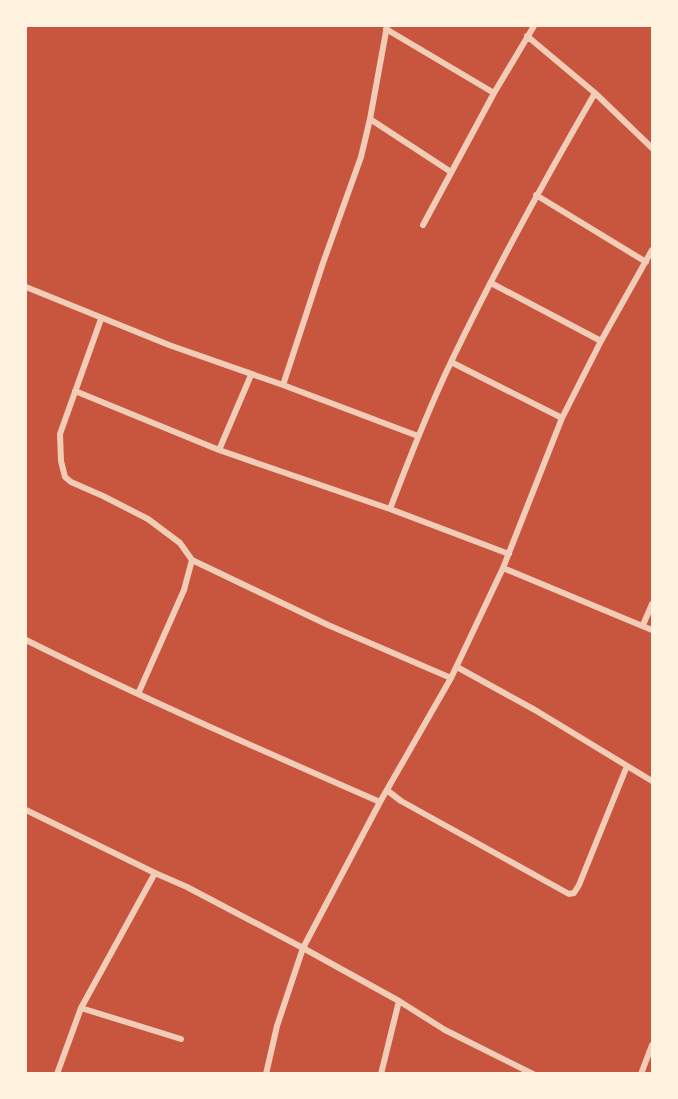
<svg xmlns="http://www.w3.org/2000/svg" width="678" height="1099" font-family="'Golos Text',sans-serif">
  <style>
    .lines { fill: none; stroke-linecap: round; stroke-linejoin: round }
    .minor { stroke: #f1ccb7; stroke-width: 6 }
  </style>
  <rect width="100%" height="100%" fill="#c8553d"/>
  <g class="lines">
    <path class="minor" d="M386 29 494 93
      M527 36 595 93 652 148
      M370 119 451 172
      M536 195 646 262
      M423 225 494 93 534 26
      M491 283 601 341
      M26 287 169 345 283 385 418 436
      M101 319 60 434 61 461 65 477 71 482 103 496 148 519 180 543 192 560 184 590 138 694
      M451 362 562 418
      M283 385 323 263 361 157 370 119 387 26
      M75 391 219 450 390 509 509 554
      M219 450 251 375
      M390 509C409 459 428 410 451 362 495 270 544 181 595 93
      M192 560 328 625 451 678
      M503 568 652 630
      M643 625 652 604
      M26 640C142 698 261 750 380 802
      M457 667 535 710 652 781
      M388 791 401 801 569 894 574 893 579 885 627 766
      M26 810 155 873 187 887 303 948 399 1001 445 1030 533 1074
      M81 1008 181 1039
      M57 1074 81 1008 155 873
      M266 1074 277 1026 303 948 380 802 451 678 503 568 562 418 601 341 652 250
      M381 1074 399 1001
      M641 1074 652 1045"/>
  </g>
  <rect width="678" height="1099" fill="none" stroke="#fff3e0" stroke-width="54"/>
</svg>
